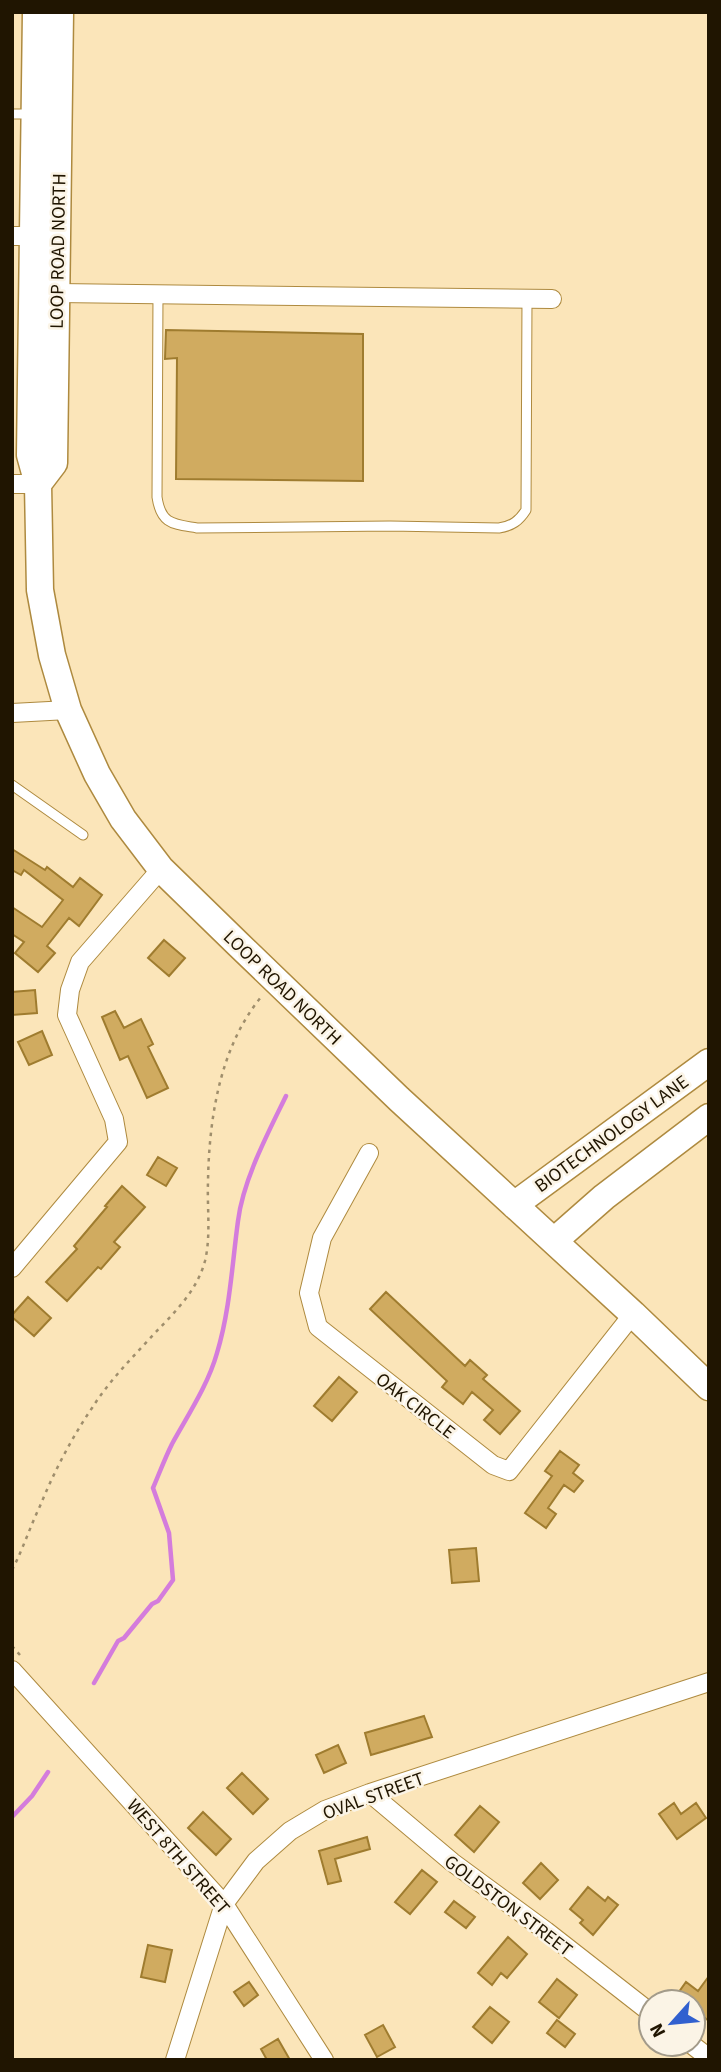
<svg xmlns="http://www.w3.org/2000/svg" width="721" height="2072" font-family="'Source Sans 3',sans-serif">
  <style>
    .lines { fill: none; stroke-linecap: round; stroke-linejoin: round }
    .stream { stroke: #d47cdc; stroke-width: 4.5 }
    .building { fill: #d0ab60; stroke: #9f7c2f; stroke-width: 2 }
    .lane-casing { stroke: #ae8a3f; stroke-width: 11 }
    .street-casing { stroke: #ae8a3f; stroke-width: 20 }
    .secondary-casing { stroke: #ae8a3f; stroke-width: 29 }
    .path { stroke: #9f8e6c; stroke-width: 2.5; stroke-dasharray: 3.5 5; stroke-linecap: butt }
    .lane { stroke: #fff; stroke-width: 9 }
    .street { stroke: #fff; stroke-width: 18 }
    .secondary { stroke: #fff; stroke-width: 26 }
    .labels { text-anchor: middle; stroke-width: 5; stroke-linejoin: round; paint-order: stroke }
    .street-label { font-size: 19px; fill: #201501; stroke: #fbf4e6 }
  </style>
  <rect width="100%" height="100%" fill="#fbe5b9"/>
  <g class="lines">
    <path class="stream" d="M94 1683 118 1641 124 1638 152 1604 158 1601 173 1580 169 1533 153 1488C159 1474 165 1458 172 1444 188 1415 208 1385 217 1353 230 1310 232 1265 238 1221 243 1180 268 1133 286 1096
      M12 1817 32 1796 48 1772"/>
  </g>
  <path class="building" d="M166 330 363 334V481L176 479 177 358 165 359Z
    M12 849 45 870 47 867 73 887 80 878 102 895 79 926 69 918 47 946 55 953 38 972 15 953 24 942 12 934V907L42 927 63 900 24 870 21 875 12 870Z
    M164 940 185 958 169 976 148 958Z
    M35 990 37 1013 12 1015V992Z
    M115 1011 124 1028 141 1019 153 1044 148 1047 168 1088 147 1098 128 1056 120 1060 102 1017Z
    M42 1031 52 1055 29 1065 18 1042Z
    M158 1157 177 1168 166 1186 147 1175Z
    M122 1186 145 1207 114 1242 120 1247 101 1269 98 1267 67 1301 46 1282 77 1249 74 1246 107 1207 105 1206Z
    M386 1292 465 1366 470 1360 487 1375 483 1379 520 1411 500 1434 484 1420 493 1410 472 1392 463 1404 442 1387 447 1381 370 1309Z
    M28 1297 51 1318 34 1336 12 1317V1315Z
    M339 1377 357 1392 332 1421 314 1406Z
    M560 1451 579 1465 573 1473 583 1481 574 1492 564 1485 548 1508 556 1514 546 1528 525 1513 552 1476 545 1471Z
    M476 1548 479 1581 452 1583 449 1550Z
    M424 1716 432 1737 371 1755 365 1733Z
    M338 1745 346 1763 324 1773 316 1755Z
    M242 1773 268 1799 253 1814 227 1788Z
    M674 1803 681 1814 696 1803 706 1818 677 1839 659 1814Z
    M480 1806 499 1822 474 1852 455 1835Z
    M203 1812 231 1839 216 1855 188 1828Z
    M367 1837 370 1849 335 1859 341 1881 328 1884 319 1851Z
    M541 1863 558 1880 540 1899 523 1883Z
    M422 1870 437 1882 410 1914 395 1902Z
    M588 1887 605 1901 608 1897 618 1905 593 1935 580 1923 583 1920 570 1909Z
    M454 1901 475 1917 466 1928 445 1912Z
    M508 1937 527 1954 507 1978 501 1973 492 1985 478 1973Z
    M148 1945 172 1950 165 1982 141 1977Z
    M709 1976V2021L693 2009V2002H684L676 1996 686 1982 698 1991Z
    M557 1979 577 1995 559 2018 539 2002Z
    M249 1982 258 1995 244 2006 234 1992Z
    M490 2007 509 2022 492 2043 473 2027Z
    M557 2020 575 2034 565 2047 547 2033Z
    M383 2025 395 2047 377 2057 365 2035Z
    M278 2039 290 2060H267L261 2049Z"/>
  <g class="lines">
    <defs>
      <path id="lane" d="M12 114H31
        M158 294 157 497C161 525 174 524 197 528L390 526 499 528C512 526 519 521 526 510L527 299
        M12 785 83 835"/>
      <path id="street" d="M12 236H33
        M57 293 552 299
        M12 484H38
        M12 713 68 710
        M369 1153 322 1238 309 1293 318 1327 493 1465 509 1471 633 1314
        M12 1268 118 1142 114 1119 67 1015 70 990 80 962 161 869
        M12 1670 224 1904 324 2060
        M370 1793 452 1862 546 1931 651 2013
        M691 2044 709 2058
        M175 2060 224 1904 256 1861 290 1831 325 1810 370 1793 709 1682"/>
      <path id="secondary" d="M36 12 30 455 38 484 40 590 52 655 68 710 97 774 123 819 161 869 238 944 399 1099 633 1314 709 1387
        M38 484 54 463 60 12
        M514 1205 709 1062
        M554 1241 604 1197 709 1117"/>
    </defs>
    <use href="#lane" class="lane-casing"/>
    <use href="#street" class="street-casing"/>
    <use href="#secondary" class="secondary-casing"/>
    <path class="path" d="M12 1570C23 1549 30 1527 40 1506 54 1472 71 1439 92 1408 109 1381 132 1358 154 1334 174 1313 197 1291 205 1261 211 1236 207 1207 208 1182 209 1118 220 1046 262 996
      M12 1646 20 1655"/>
    <use href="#lane" class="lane"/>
    <use href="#street" class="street"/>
    <use href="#secondary" class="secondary"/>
  </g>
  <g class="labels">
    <g class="street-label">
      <text transform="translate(57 251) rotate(-89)" y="7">LOOP ROAD NORTH</text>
      <text transform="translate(283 987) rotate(44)" y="7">LOOP ROAD NORTH</text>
      <text transform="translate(611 1133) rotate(-36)" y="7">BIOTECHNOLOGY LANE</text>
      <text transform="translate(416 1405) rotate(38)" y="7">OAK CIRCLE</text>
      <text transform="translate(373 1795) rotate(-20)" y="7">OVAL STREET</text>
      <text transform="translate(179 1856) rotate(49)" y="7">WEST 8TH STREET</text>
      <text transform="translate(509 1905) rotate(37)" y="7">GOLDSTON STREET</text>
    </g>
  </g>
  <rect width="721" height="2072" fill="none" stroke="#201501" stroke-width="28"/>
  <g transform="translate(672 2023) rotate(243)"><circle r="33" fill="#fbf4e6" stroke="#a39b8a" stroke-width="2"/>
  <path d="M0-5L12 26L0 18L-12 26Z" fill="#3160cf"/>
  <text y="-10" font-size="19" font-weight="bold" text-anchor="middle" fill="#201501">N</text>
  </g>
</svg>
